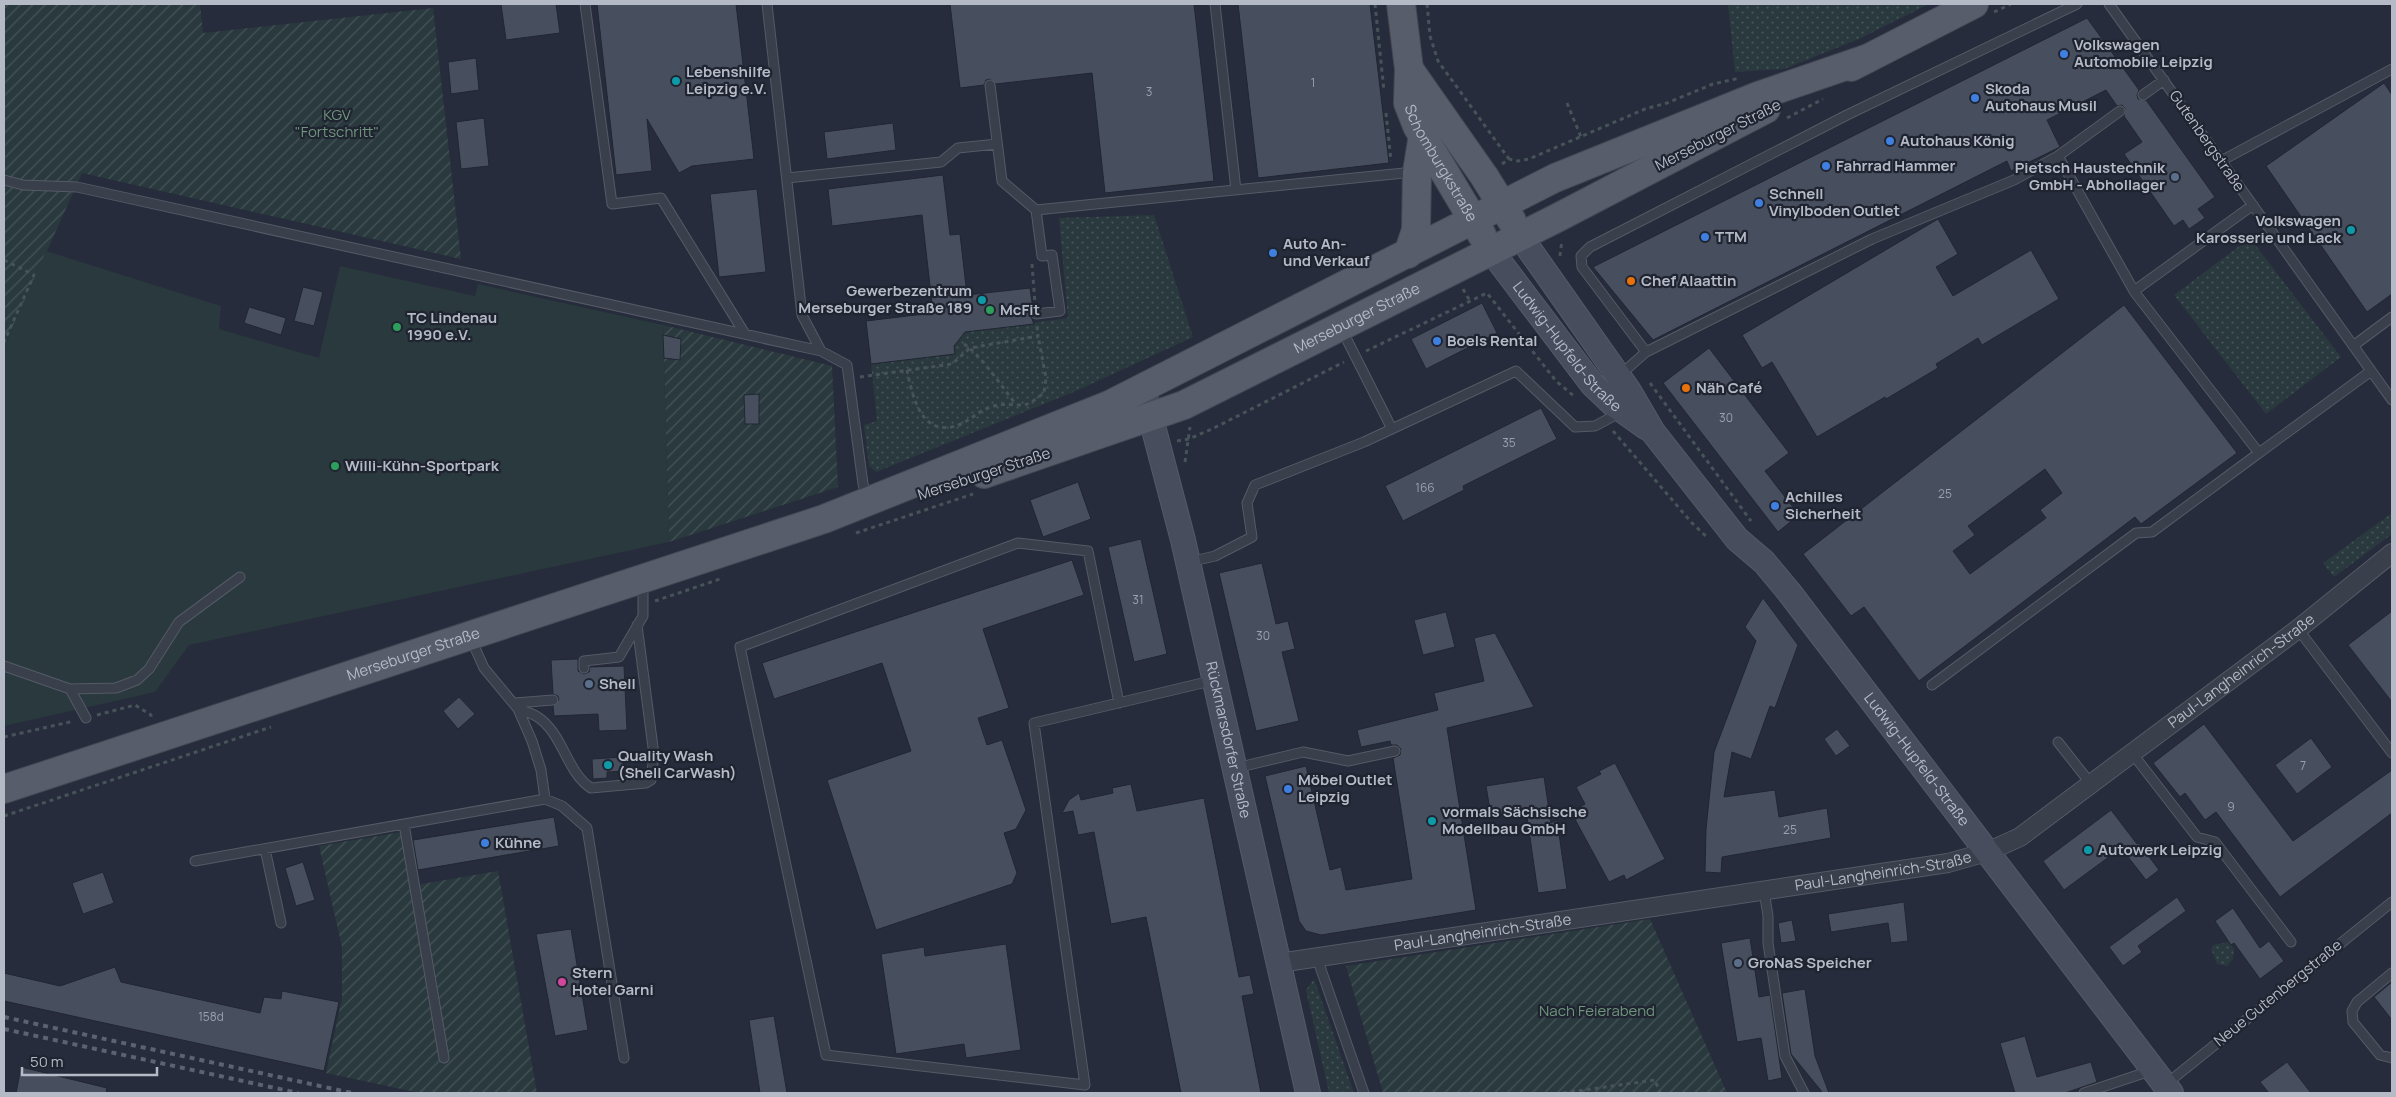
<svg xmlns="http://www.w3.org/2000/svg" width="2396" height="1097" font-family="Manrope,sans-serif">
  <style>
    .grass { fill: url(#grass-dots) }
    .garden { fill: url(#garden-furrows) }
    .pitch { fill: #29393d }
    .building { fill: #474f5f; stroke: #212632; fill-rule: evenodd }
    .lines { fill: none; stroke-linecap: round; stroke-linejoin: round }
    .service-casing { stroke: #555a66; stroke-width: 11 }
    .minor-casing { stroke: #555a66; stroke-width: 20 }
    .secondary-casing { stroke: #555a66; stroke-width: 26 }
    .primary-casing { stroke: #434854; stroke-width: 30 }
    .path { stroke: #465459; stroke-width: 3; stroke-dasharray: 4 4; stroke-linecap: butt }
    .service { stroke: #393f4b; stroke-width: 9 }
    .minor { stroke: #393f4b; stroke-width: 18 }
    .secondary { stroke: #484d5e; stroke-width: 24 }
    .primary { stroke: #585d6b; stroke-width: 28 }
    .rail { stroke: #5c6272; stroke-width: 4; stroke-dasharray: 5 5; stroke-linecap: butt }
    .shop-dot { fill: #3f7fe0; stroke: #1f2430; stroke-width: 2 }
    .culture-dot { fill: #0f9aa8; stroke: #1f2430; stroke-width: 2 }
    .service-dot { fill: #5c6f8a; stroke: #1f2430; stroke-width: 2 }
    .food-dot { fill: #e8710a; stroke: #1f2430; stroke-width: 2 }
    .leisure-dot { fill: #2e9e5b; stroke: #1f2430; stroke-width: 2 }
    .hotel-dot { fill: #d1479c; stroke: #1f2430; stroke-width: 2 }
    .labels { text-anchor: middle; stroke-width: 4.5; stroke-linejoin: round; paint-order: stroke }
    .number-label { font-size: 12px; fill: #9a9fad }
    .poi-label { font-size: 15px; font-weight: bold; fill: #b5bac7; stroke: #1f2430; text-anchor: start }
    .park-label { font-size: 15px; fill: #6f957c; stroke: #1f2430 }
    .street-label { font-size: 15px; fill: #b5bac7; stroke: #1f2430 }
  </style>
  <defs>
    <pattern id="grass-dots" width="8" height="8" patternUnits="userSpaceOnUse" patternTransform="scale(1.25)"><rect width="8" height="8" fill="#29393d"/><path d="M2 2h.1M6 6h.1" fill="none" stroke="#465458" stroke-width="1.8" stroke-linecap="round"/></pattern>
    <pattern id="garden-furrows" width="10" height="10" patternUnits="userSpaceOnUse" patternTransform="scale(1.25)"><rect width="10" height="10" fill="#29393d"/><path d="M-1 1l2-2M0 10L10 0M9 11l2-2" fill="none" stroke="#465458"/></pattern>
  </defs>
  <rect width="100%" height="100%" fill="#262c3b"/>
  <path class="grass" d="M1728 4H1929L1859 39 1784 69 1735 72Z
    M1154 215 1193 337 1076 391 876 472 869 466 864 425 877 421 871 364 955 354 954 345 965 332 1068 318 1059 218Z
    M2250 238 2341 357 2266 414 2174 295Z
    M2392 513V534L2334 577 2323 563Z
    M2229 942 2234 949 2233 959 2227 966 2217 964 2211 949 2213 945Z
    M1314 979 1354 1093H1329L1306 990Z"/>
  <path class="garden" d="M4 4H200L203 33 433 8 461 259 82 173 4 347Z
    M663 325 832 366 838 487 669 542Z
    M401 832 410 886 498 871 537 1093H420L326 1073 342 998V947L319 846Z
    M1650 919 1727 1093H1383L1346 966Z"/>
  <path class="pitch" d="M46 251 221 306 219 329 319 358 340 266 475 296 478 284 663 325 669 542 189 645 155 692 4 726V348Z"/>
  <path class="building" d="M501 4H556L560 33 506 40Z
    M597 4H736L754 159 692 166 679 173 647 119 652 171 616 175Z
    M950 4H1194L1214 181 1105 193 1092 73 996 84 990 79 986 80 984 85 960 88Z
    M1238 4H1370L1389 163 1258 178Z
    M2087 18 2139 90 2137 95 2138 99 2146 100 2215 197 2198 209 2205 218 2189 229 2183 220 2174 226 2124 154 2142 142 2124 116 2125 108 2122 105 2117 106 2106 90 2047 120 2060 147 2011 171 2007 161 1653 340 1593 267Z
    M476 58 479 90 451 94 448 62Z
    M2384 83 2392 95V294L2367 312 2266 166Z
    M484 118 489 166 461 169 456 122Z
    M893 123 896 150 827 159 824 132Z
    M943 175 950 235 960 234 967 295 1030 288 1033 309 1030 314 1034 324 965 332 954 346 955 354 871 364 866 321 924 314 932 304 922 215 832 226 828 189Z
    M757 189 766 272 719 277 710 194Z
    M1938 219 1958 254 1936 267 1953 296 2031 250 2059 299 1982 345 1978 338 1936 364 1938 368 1886 399 1885 397 1817 437 1772 362 1762 368 1742 335Z
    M303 287 323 292 314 326 294 321Z
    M1482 303 1497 333 1426 369 1411 339Z
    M2124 305 2237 453 2141 524 2135 517 1919 681 1864 607 1851 616 1803 554ZM2045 469 2062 493 2040 510 2046 518 1970 574 1953 551 1975 535 1968 526Z
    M249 307 286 318 281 335 244 323Z
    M663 335 681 339 680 360 664 358Z
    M1709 348 1789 453 1765 471 1799 515 1778 532 1663 383Z
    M759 394V424H745L744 395Z
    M1541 408 1557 439 1463 486 1464 490 1403 521 1385 486Z
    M1078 482 1091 519 1043 537 1030 500Z
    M1141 539 1167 654 1134 662 1108 547Z
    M1072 560 1084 595 983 629 1009 708 978 718 987 745 1002 740 1026 810 1016 829 1004 833 1017 873 1012 884 876 930 827 780 911 751 882 663 774 699 762 663Z
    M1262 563 1276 624 1288 621 1295 649 1282 652 1299 721 1256 731 1219 573Z
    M1763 598 1798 645 1775 708 1770 706 1751 759 1732 752 1724 797 1775 790 1779 817 1827 808 1831 838 1722 857 1721 873 1705 872 1706 829 1714 752 1756 641 1745 627Z
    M2392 611V702L2348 645Z
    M1446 612 1455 647 1423 655 1414 620Z
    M1495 633 1534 707 1447 728 1476 910 1321 935 1306 931 1299 921 1265 776 1306 766 1330 870 1341 867 1346 890 1412 879 1393 758 1400 755 1401 749 1397 745H1391L1390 741 1361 747 1357 730 1438 710 1434 693 1484 681 1474 638Z
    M578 659V671L584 674 589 672 590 667 624 666 627 730 599 731 598 714 554 716 553 706 559 700 558 696 553 694 551 660Z
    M459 697 475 714 458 729 443 711Z
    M2204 724 2293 841 2392 770V813L2280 897 2216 812 2205 820 2185 793 2180 797 2153 763Z
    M1837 729 1850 746 1836 756 1824 739Z
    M2311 738 2332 767 2297 794 2275 765Z
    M623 757 624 771 607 772V778L593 779 592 759Z
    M1615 763 1665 859 1626 880 1624 875 1609 882 1571 812 1585 804 1576 787 1601 774 1599 771Z
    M1544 777 1551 823 1557 820 1567 889 1538 893 1526 810 1491 816 1486 786Z
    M1131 784 1137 811 1204 798 1239 977 1250 975 1254 994 1242 996 1261 1093H1181L1146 917 1111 924 1094 832 1078 835 1073 811 1062 813 1069 800 1079 793 1081 800 1113 793 1112 788Z
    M2111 810 2137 844 2139 843 2159 870 2146 880 2121 848 2064 890 2043 861Z
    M554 817 559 846 418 870 413 840Z
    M303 862 315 900 296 906 285 868Z
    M103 872 114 903 83 914 72 883Z
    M2177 897 2186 911 2138 946 2142 952 2123 966 2109 947Z
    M1904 902 1908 941 1891 943 1888 923 1831 932 1828 914Z
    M2233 908 2260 948 2269 941 2284 961 2260 979 2234 943 2231 945 2215 921Z
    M1792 920 1796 941 1781 943 1778 923Z
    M571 929 588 1030 555 1036 536 934Z
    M1750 938 1759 997 1770 995 1782 1078 1768 1081 1761 1038 1737 1042 1721 943Z
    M1006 944 1021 1050 966 1058 964 1044 896 1054 881 954 924 947 925 956Z
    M115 967 121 982 260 1013 264 997 281 999 282 991 339 1002 324 1071 4 1001V973L60 986Z
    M2392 982V1020L2374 997Z
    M1805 989 1815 1056 1829 1093H1823L1791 1054 1782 993Z
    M774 1016 787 1093H760L749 1020Z
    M2025 1036 2037 1077 2091 1062 2097 1082 2065 1093H2015L2000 1043Z
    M2287 1062 2311 1093H2269L2260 1082Z
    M21 1067 107 1088 106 1093H16Z"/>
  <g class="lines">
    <defs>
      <path id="service" d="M585 4 612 204 661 198 745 334
        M767 4 802 315 821 351
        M1215 4 1236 190
        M2109 4 2392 400
        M990 85 1002 181 1036 210 1042 256 1052 255 1060 311 1036 314
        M2143 95 2164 80
        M2058 156 2134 291
        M2221 161 2392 69
        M787 178 941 162 958 148 997 144
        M4 180 23 185 77 187 821 351 847 365 863 484 867 498
        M2253 205 2134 291 2136 294 2259 453 2371 371
        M1036 210 1414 172
        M1342 330 1392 429
        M2353 346 2392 317
        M1646 352 1872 239 2014 180 2058 156 2120 111
        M1620 375 1646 352 1582 267 1581 256 1590 247 1847 115 2077 4
        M1189 562 1215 556 1252 537 1247 503 1255 485 1364 442 1516 371 1575 427 1595 426 1621 412
        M2298 629 2392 753
        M470 637 484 668 518 709 532 741 541 770 545 799 562 806 587 828 624 1058
        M4 666 70 689 86 718
        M584 668V661L619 657 643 616V583
        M1932 685 2136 533 2152 532 2259 453
        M70 689 116 688 137 680 149 669 179 622 240 577
        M515 703 553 700
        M1119 703 1088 551 1018 543 740 647 826 1055 1085 1085 1034 723 1215 680
        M518 709C524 711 531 713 536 716 563 732 566 772 591 788L646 783 651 780 654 755 637 625
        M2058 742 2091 784
        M2132 753 2197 837 2215 842 2291 942
        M1236 768 1303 752 1348 761 1395 751
        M404 824 444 1058
        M265 849 281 923
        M195 861 545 799
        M1764 891 1768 916V943L1785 1056 1804 1093
        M1317 958 1364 1093
        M2392 973 2357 1002 2352 1011 2353 1022 2380 1055 2392 1058
        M2165 1085 2392 902
        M2084 1093 2153 1070"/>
      <g id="minor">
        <path id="s1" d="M1279 963 1948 863 1987 852 2020 837 2298 629 2392 553"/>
      </g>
      <g id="secondary">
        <path id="s2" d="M1520 236 1629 391 1653 432 1737 539 1764 562 1789 592 2171 1093"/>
        <path id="s3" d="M1492 252 1592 384 1613 404 1647 428"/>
        <path id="s4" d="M1143 388 1183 540 1308 1093"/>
      </g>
      <g id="primary">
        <path id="s5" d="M1401 4 1409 69 1408 103 1417 126 1482 235"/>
        <path d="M1851 67 1974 4"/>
        <path d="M1409 69 1484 176 1512 221"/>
        <path d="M1408 254 1416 230 1417 172 1423 135"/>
        <path id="s6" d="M984 474 1184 405 1557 218 1766 109"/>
        <path id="s7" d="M4 789 824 519 1109 405 1555 178 1758 96 1866 59"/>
      </g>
    </defs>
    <use href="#service" class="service-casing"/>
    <use href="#minor" class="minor-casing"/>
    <use href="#secondary" class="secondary-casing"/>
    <use href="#primary" class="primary-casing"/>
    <path class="path" d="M1375 4 1384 91
      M1427 4 1430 36 1438 61 1509 159
      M1994 12 2011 4
      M1567 103 1581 137
      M1386 113 1391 161
      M1787 118 1823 99
      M1502 164 1509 159 1518 161 1529 159 1645 109 1667 103 1713 84 1740 78
      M1560 256 1562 240
      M4 260 34 275 4 342
      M1032 264 1035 303
      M1463 289 1470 301
      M964 344C980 354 1002 387 1015 403
      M1366 351 1487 293 1556 381 1575 397
      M907 370C913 399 922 440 961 424 972 419 980 410 991 407 1002 403 1011 405 1021 405 1029 406 1038 397 1044 393L1046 378 1038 336
      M860 377 952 364 970 348 1038 336 1037 326
      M1650 383 1751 521
      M1613 431 1692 523 1708 538
      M1177 441 1189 439 1214 428 1344 362
      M1185 462 1190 427
      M856 533 973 494
      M655 601 720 579
      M97 715 135 705 151 715V718
      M4 737 74 721
      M4 816 271 727
      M1563 1093 1655 1080 1660 1093"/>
    <use href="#service" class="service"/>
    <use href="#minor" class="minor"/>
    <use href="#secondary" class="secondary"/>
    <use href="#primary" class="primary"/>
    <path class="rail" d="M4 1017 352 1093
      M4 1029 298 1093"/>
  </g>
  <g class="shop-dot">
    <circle cx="2064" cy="54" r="5"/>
    <circle cx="1975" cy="98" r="5"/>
    <circle cx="1890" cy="141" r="5"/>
    <circle cx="1826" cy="166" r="5"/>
    <circle cx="1759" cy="203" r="5"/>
    <circle cx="1705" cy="237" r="5"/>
    <circle cx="1273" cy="253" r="5"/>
    <circle cx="1437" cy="341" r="5"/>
    <circle cx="1775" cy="506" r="5"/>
    <circle cx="1288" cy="789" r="5"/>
    <circle cx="485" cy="843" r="5"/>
  </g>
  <g class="culture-dot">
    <circle cx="676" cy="81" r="5"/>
    <circle cx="2351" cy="230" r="5"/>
    <circle cx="982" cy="300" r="5"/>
    <circle cx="608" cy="765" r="5"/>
    <circle cx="1432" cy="821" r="5"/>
    <circle cx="2088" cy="850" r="5"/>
  </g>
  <g class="service-dot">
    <circle cx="2175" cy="177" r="5"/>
    <circle cx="589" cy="684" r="5"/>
    <circle cx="1738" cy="963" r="5"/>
  </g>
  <g class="food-dot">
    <circle cx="1631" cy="281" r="5"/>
    <circle cx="1686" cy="388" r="5"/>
  </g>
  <g class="leisure-dot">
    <circle cx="990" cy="310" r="5"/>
    <circle cx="397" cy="327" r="5"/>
    <circle cx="335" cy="466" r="5"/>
  </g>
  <circle class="hotel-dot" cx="562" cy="982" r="5"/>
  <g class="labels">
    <g class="number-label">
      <text x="1313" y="87">1</text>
      <text x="1149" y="96">3</text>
      <text x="1726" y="422">30</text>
      <text x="1509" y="447">35</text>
      <text x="1425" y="492">166</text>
      <text x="1945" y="498">25</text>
      <text x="1138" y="604">31</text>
      <text x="1263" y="640">30</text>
      <text x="2303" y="770">7</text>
      <text x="2231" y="811">9</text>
      <text x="1790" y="834">25</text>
      <text x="211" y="1021">158d</text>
    </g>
    <g class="poi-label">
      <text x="2074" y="50">Volkswagen<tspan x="2074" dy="17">Automobile Leipzig</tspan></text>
      <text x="686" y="77">Lebenshilfe<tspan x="686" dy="17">Leipzig e.V.</tspan></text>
      <text x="1985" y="94">Skoda<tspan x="1985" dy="17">Autohaus Musil</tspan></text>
      <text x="1900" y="146">Autohaus König</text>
      <text x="1836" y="171">Fahrrad Hammer</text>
      <text x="2165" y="173" text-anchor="end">Pietsch Haustechnik<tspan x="2165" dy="17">GmbH - Abhollager</tspan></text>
      <text x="1769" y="199">Schnell<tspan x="1769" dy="17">Vinylboden Outlet</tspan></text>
      <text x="2341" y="226" text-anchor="end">Volkswagen<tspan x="2341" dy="17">Karosserie und Lack</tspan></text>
      <text x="1715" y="242">TTM</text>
      <text x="1283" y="249">Auto An-<tspan x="1283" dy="17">und Verkauf</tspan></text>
      <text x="1641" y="286">Chef Alaattin</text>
      <text x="972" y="296" text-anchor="end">Gewerbezentrum<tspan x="972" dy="17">Merseburger Straße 189</tspan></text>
      <text x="1000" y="315">McFit</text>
      <text x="407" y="323">TC Lindenau<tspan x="407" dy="17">1990 e.V.</tspan></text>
      <text x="1447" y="346">Boels Rental</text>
      <text x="1696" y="393">Näh Café</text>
      <text x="345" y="471">Willi-Kühn-Sportpark</text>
      <text x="1785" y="502">Achilles<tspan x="1785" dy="17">Sicherheit</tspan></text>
      <text x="599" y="689">Shell</text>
      <text x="618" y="761">Quality Wash<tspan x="618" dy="17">(Shell CarWash)</tspan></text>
      <text x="1298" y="785">Möbel Outlet<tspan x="1298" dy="17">Leipzig</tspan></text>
      <text x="1442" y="817">vormals Sächsische<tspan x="1442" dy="17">Modellbau GmbH</tspan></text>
      <text x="495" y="848">Kühne</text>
      <text x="2098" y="855">Autowerk Leipzig</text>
      <text x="1748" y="968">GroNaS Speicher</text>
      <text x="572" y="978">Stern<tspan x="572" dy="17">Hotel Garni</tspan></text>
    </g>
    <g class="park-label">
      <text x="337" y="120">KGV<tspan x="337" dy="17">"Fortschritt"</tspan></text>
      <text x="1597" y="1016">Nach Feierabend</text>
    </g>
    <g class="street-label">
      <text transform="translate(1718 135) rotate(-27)" y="5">Merseburger Straße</text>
      <text transform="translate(2207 141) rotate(55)" y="5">Gutenbergstraße</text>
      <text dy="5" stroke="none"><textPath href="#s5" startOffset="168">Schomburgkstraße</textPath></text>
      <text dy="5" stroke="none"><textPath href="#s6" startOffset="405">Merseburger Straße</textPath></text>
      <text dy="5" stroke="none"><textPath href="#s3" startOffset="121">Ludwig-Hupfeld-Straße</textPath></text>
      <text transform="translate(984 474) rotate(-18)" y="5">Merseburger Straße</text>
      <text dy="5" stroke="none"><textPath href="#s7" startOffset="431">Merseburger Straße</textPath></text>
      <text dy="5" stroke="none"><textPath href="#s1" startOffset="1030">Paul-Langheinrich-Straße</textPath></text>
      <text dy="5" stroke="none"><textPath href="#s4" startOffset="362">Rückmarsdorfer Straße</textPath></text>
      <text dy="5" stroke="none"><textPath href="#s2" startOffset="658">Ludwig-Hupfeld-Straße</textPath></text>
      <text dy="5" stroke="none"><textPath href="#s1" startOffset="611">Paul-Langheinrich-Straße</textPath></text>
      <text dy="5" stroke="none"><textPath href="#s1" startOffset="206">Paul-Langheinrich-Straße</textPath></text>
      <text transform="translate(2278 993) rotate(-39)" y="5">Neue Gutenbergstraße</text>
    </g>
  </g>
  <rect width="2396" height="1097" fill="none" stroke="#b5bac7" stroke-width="10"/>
  <path d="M22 1067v8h135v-8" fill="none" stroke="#b5bac7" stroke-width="2.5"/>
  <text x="30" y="1067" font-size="15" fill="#b5bac7" stroke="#1f2430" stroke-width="4" paint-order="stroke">50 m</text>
</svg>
